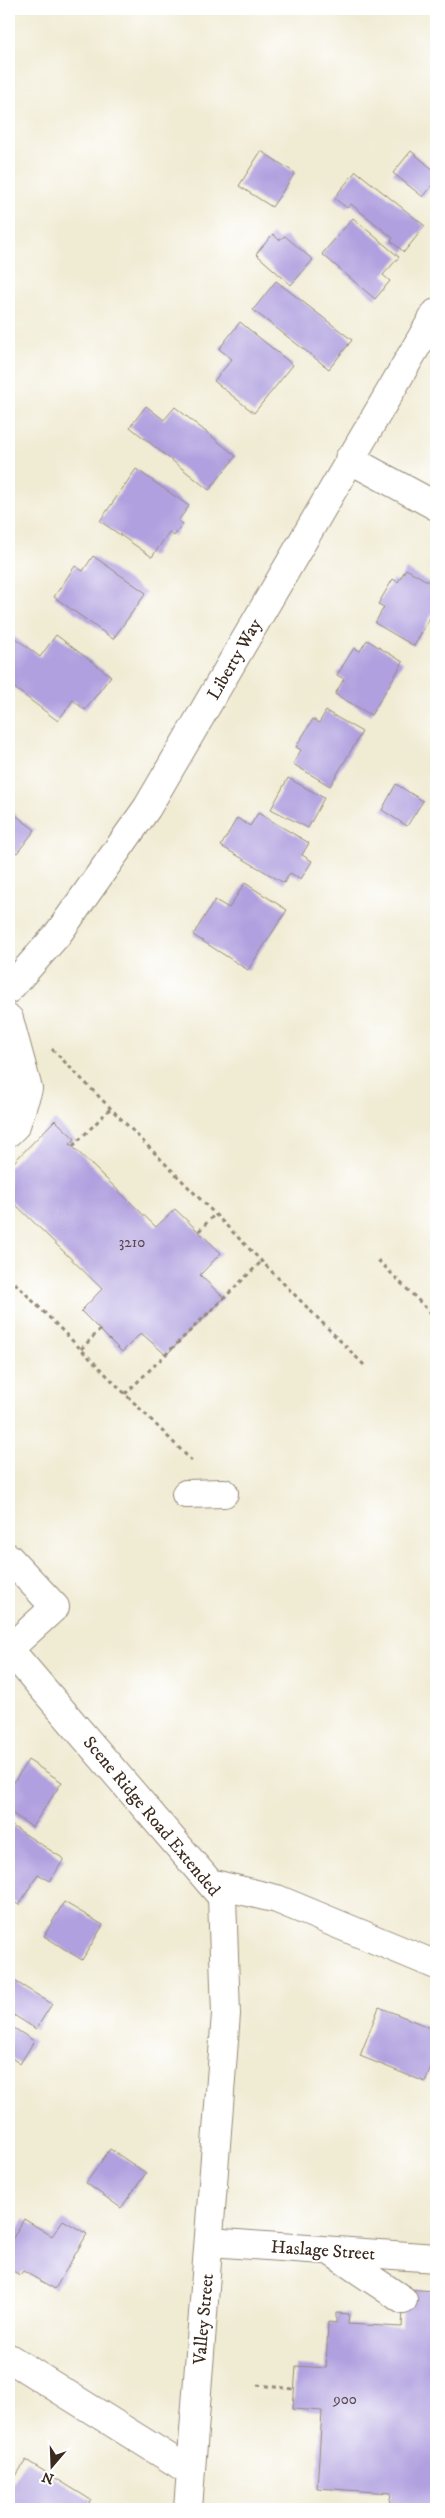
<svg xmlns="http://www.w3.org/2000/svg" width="445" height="2518" font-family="'IM FELL DW Pica',serif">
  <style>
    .building { fill: #b0a0df }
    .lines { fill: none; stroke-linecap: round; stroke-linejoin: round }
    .minor-casing { stroke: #968a78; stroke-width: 30 }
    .path { stroke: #968a78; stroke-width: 3; stroke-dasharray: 4 4; stroke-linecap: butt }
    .minor { stroke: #fff; stroke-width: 28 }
    .labels { text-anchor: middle; stroke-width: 4; stroke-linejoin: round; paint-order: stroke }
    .number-label { font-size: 15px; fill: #58484e }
    .street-label { font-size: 18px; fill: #3b2a1e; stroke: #fff }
  </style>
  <rect width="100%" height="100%" fill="#fff"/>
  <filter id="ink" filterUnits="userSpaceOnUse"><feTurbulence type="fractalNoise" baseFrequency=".02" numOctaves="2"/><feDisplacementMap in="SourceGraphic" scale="10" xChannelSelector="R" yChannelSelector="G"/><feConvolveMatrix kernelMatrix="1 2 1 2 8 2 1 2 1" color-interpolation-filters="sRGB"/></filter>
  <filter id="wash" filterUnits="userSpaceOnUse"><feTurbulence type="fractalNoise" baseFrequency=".0096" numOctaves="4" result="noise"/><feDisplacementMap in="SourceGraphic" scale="20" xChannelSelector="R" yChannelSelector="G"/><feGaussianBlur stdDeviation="1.12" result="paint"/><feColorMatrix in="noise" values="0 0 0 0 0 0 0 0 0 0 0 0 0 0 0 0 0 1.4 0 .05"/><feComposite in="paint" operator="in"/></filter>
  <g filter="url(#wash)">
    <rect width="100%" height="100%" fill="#f0ebd3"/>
    <g id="blocks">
      <path class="building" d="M261 151 295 173 272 207 239 186Z
        M411 151 436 172V181L423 197 393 173Z
        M356 171 425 226 404 252 391 241 393 238 351 204 347 208 334 198Z
        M353 218 399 257 383 275 390 281 375 299 322 254Z
        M273 234 279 240 285 236 313 260 291 285 256 254Z
        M276 281 352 340 329 369 253 310Z
        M240 322 293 365 254 413 214 381 232 359 219 349Z
        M146 406 164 420 175 407 236 456 209 490 130 427Z
        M136 469 189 506 178 521 183 524 174 536 169 532 152 557 100 521Z
        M93 556 146 593 113 639 54 597 75 566 83 571Z
        M406 569 436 586V607L414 646 375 623 384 607 378 604 393 579 398 582Z
        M9 633 40 657 56 635 111 676 85 710 73 700 58 721 9 684Z
        M367 640 403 662 371 715 335 694 344 679 337 675 354 648 360 651Z
        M326 711 362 732 330 786 293 764 301 750 296 747 313 719 319 723Z
        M288 778 324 798 308 828 271 809Z
        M396 784 423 801 407 826 382 810Z
        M9 810 35 830 17 853 9 847Z
        M258 813 309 843 302 855 312 861 301 879 290 873 284 883 221 846 237 818 250 826Z
        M245 883 287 910 248 970 193 935 215 900 229 908Z
        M55 1120 75 1139 70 1144 156 1227 175 1209 221 1253 200 1275 224 1298 166 1355 141 1333 122 1352 81 1311 102 1289 11 1200 9 1202V1167Z
        M28 1760 62 1782 32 1827 9 1811V1790Z
        M9 1824 64 1859 50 1881 38 1874 19 1905 9 1899Z
        M64 1902 103 1925 82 1960 44 1936Z
        M13 1980 52 2004 36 2029 9 2012V1988Z
        M379 2007 436 2030V2055L425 2082 360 2056Z
        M11 2026 34 2041 20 2064 9 2056Z
        M110 2149 146 2173 121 2208 86 2183Z
        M24 2219 52 2236 63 2220 87 2234 55 2289 23 2271 20 2275 9 2269V2245Z
        M404 2289 436 2291V2508L389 2506 391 2493 317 2488 322 2411 293 2409 296 2366 326 2368 328 2322 336 2323V2313L349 2314 348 2324 402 2327Z
        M26 2460 91 2500 85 2509 9 2508V2487Z"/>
    </g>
  </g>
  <g filter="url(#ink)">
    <use href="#blocks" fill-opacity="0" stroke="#968a78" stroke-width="1"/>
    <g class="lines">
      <defs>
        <path id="minor" d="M349 459 436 506
          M9 989 57 935 147 808 436 313
          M9 1019 28 1089 16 1125 9 1132
          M186 1494 224 1493
          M9 1558 55 1607 9 1649
          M9 1649 222 1897 226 2014 188 2509
          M210 1883 277 1899 436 1965
          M210 2242 436 2258
          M330 2251 403 2300
          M9 2358 190 2471"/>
      </defs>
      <use href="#minor" class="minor-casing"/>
      <path class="path" d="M52 1049 366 1367
        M73 1146 111 1108
        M9 1210 15 1204
        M199 1231 215 1214
        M378 1260 436 1318
        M9 1277 192 1461
        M81 1349 100 1330
        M125 1394 262 1261
        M257 2385 294 2389"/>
      <use href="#minor" class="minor"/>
    </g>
  </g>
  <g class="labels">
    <g class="number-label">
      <text x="132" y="1247">3210</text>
      <text x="345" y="2404">900</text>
    </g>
    <g class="street-label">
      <text transform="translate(234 659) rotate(-60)" y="6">Liberty Way</text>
      <text transform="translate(152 1816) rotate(50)" y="6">Scene Ridge Road Extended</text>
      <text transform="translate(323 2250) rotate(4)" y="6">Haslage Street</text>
      <text transform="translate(203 2319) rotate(-85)" y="6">Valley Street</text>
    </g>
  </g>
  <rect width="445" height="2518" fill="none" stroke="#fff" stroke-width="30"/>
  <g transform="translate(52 2466) rotate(199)" stroke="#ffffff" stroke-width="4" paint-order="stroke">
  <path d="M0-4L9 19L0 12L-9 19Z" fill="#3b2a1e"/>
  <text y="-8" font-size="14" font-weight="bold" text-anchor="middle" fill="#3b2a1e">N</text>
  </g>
</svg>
